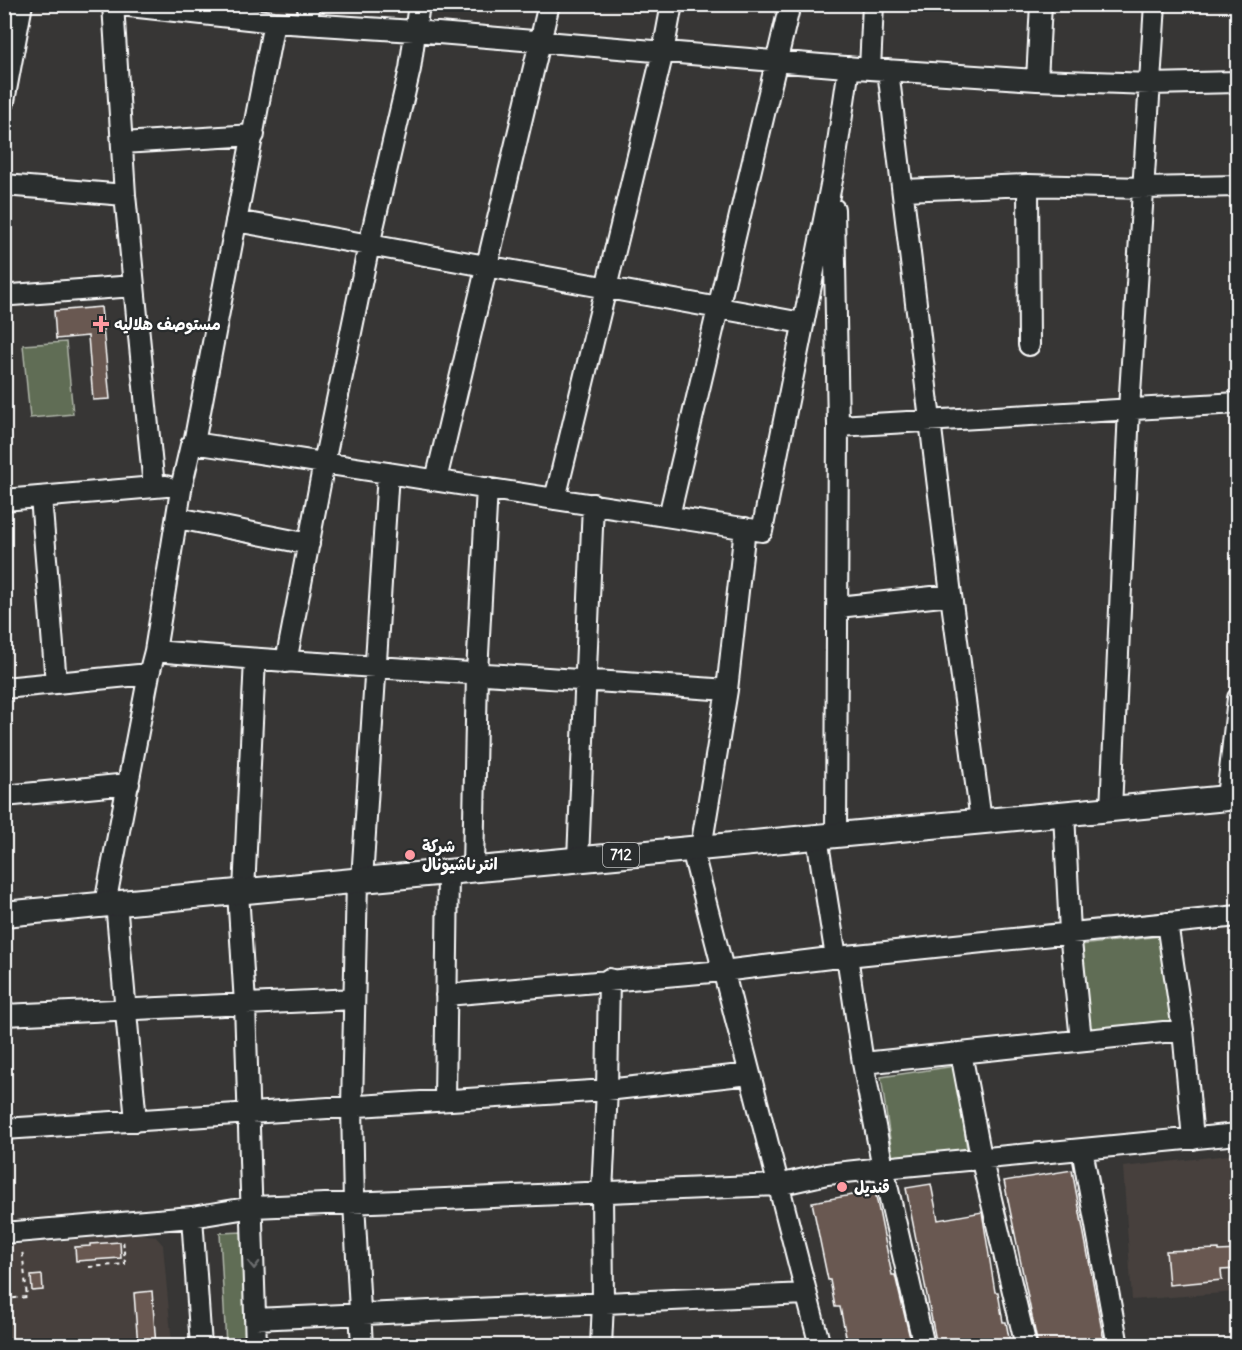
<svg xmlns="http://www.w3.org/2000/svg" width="1242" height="1350" font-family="Delius,'Playpen Sans Arabic',sans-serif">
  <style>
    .built { fill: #46403d }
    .green { fill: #616d54; stroke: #b0b6aa; stroke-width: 1.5 }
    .building { fill: #695951; stroke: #fff; stroke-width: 1.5 }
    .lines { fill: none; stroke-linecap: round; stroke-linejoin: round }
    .minor-casing { stroke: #fff; stroke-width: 24 }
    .major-casing { stroke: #fff; stroke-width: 28 }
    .path { stroke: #fff; stroke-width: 2; stroke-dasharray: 4.5 4.5; stroke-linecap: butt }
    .minor { stroke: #2a2d2e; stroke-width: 20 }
    .major { stroke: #2a2d2e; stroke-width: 24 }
    .oneway { stroke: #6a6c6d }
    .poi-dot { fill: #ff9aa2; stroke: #2a2d2e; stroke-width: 2 }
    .labels { text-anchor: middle; stroke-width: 4.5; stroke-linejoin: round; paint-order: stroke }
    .shield { fill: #2a2d2e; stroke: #bfc0c0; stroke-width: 1.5 }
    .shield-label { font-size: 15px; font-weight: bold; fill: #fff }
    .poi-label { font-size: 16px; font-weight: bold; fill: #fff; stroke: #2a2d2e; text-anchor: start }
  </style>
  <rect width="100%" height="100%" fill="#373635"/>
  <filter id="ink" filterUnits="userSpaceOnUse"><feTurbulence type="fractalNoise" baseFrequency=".0167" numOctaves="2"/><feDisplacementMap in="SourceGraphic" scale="12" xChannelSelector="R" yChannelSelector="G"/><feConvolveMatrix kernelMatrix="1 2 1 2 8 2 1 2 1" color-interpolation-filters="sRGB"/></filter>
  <g filter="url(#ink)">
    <path class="built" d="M1237 1154V1292L1132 1300 1123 1167Z
      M141 1234 155 1236 163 1245 172 1345 5 1346V1246Z"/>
    <path class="green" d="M66 342 73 414 30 418 23 345Z
      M1161 936 1171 1021 1090 1030 1080 945Z
      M955 1066 967 1149 893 1160 881 1077Z
      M243 1232 249 1345H226L220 1233Z"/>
    <path class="building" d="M101 307 110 399 93 400 88 336 56 339 54 311Z
      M1072 1170 1105 1346H1038L1004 1181Z
      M931 1184 938 1220 982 1212 995 1292H998L1003 1322H1006L1010 1343 997 1346H937L906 1188Z
      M875 1191 892 1275H895L912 1346H848L840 1307H835L830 1280H828L812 1202Z
      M120 1242 121 1258 76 1261 75 1247 90 1246V1244Z
      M1219 1249V1251L1238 1250V1269L1221 1270 1222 1280 1169 1285 1166 1251Z
      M42 1275 43 1290 32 1291 31 1276Z
      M152 1291 156 1346H138L134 1293Z"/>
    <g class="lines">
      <defs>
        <path id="minor" d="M111 4 274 22 414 31 870 69 1037 80 1150 84 1238 82
          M113 4 125 195 154 487
          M307 24 309 4
          M870 69 873 4
          M888 70 951 595 981 821
          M1037 80 1041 4
          M4 101 22 4
          M122 143 254 135
          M4 185 125 195
          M1028 185 1029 345
          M903 190 1028 185 1143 188 1238 186
          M834 209 838 426 836 835
          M236 221 802 323
          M12 295 134 286
          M838 426 1238 403
          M194 443 762 531 834 170 849 67
          M436 480 549 4
          M41 497 56 683
          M555 499 663 52 672 4
          M4 500 166 486
          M669 516 790 4
          M178 518 309 544
          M838 607 951 595
          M155 651C346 667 536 676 727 690
          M286 662 324 463 369 245 410 69 419 4
          M4 688 149 674
          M4 796 129 784
          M1227 798 1238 698
          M1111 809 1129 409 1155 4
          M1064 813 1070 932 1081 1040
          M817 837 836 957
          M701 848 727 690 745 528
          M692 849 820 1346
          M578 859 593 504
          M473 869 477 673 487 488
          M357 880 352 1106 354 1203 362 1346
          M362 880 388 473
          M244 891 255 659
          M238 892 245 1004 256 1346
          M116 903 136 1121
          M105 904 149 674 155 651 182 484 191 445 194 443 274 22
          M1167 923 1183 1030 1193 1139
          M847 956 863 1063 883 1168 924 1346
          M446 995 723 971 847 956 1238 916
          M4 1015 354 999
          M961 1053 981 1157 1026 1346
          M863 1063 1183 1030
          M445 1100 448 872
          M4 1129 607 1090 750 1074
          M1082 1149 1118 1346
          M192 1217 201 1346
          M4 1233 192 1217 253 1207 778 1185 827 1174 883 1168 1238 1134
          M255 1319 806 1294
          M601 1346 603 1303 602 1192 607 1090 609 979"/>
        <path id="major" d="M4 914 1238 797"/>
      </defs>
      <use href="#minor" class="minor-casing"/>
      <use href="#major" class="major-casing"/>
      <path class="path" d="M89 1267 125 1264 123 1238
        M4 1299 27 1297 22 1249"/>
      <use href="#minor" class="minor"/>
      <use href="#major" class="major"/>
    </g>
    <defs><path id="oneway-chevron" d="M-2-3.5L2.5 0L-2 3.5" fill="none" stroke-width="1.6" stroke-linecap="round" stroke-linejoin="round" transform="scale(1.5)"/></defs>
    <use class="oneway" href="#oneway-chevron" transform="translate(254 1265) rotate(89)"/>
  </g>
  <g class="poi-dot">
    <path d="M98 315h6v6h6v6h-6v6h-6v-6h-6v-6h6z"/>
    <circle cx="410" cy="855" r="6"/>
    <circle cx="842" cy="1187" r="6"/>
  </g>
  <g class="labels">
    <rect class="shield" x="603" y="843" width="36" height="24" rx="4.5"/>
    <g class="shield-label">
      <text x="621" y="860">712</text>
    </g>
    <g class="poi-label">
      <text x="114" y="330">مستوصف هلاليه</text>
      <text x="422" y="852">شركة<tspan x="422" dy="18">انترناشيونال</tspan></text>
      <text x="854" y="1193">قنديل</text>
    </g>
  </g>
  <rect width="1242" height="1350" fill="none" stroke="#2a2d2e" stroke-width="24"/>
  <rect x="12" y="12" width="1218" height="1326" fill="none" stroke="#fff" stroke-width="2" filter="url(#ink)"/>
</svg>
